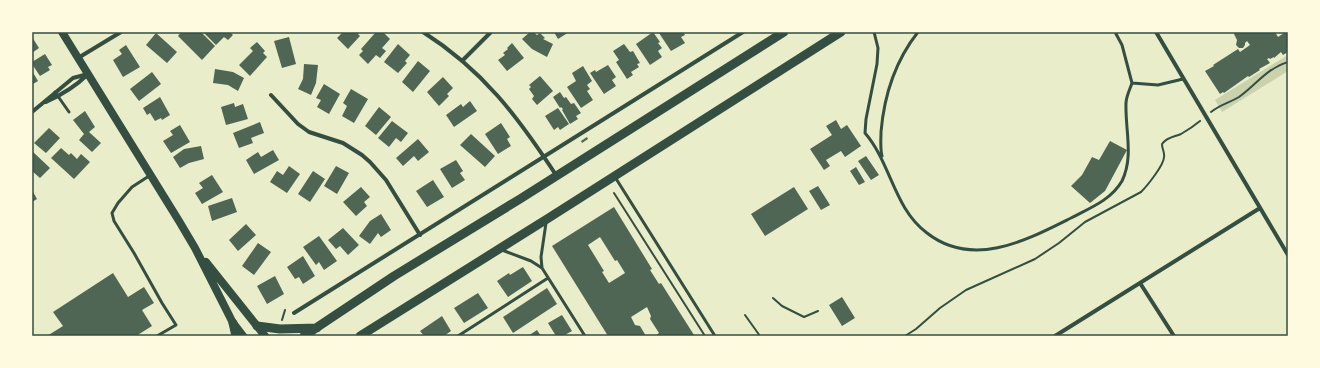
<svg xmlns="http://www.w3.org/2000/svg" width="1320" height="368" font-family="Rubik,sans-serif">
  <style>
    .green { fill: #cad2ad }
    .building { fill: #4f6655; fill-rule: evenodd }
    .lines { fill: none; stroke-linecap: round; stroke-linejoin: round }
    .path { stroke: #344e41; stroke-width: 2 }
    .service { stroke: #344e41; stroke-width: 3 }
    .minor { stroke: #344e41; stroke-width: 4 }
    .secondary { stroke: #344e41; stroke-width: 8 }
    .primary { stroke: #344e41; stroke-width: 9 }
    .neatline { fill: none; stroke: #344e41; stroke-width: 1.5 }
  </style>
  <rect width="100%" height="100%" fill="#e9edc9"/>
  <path class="green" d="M1288 55V71L1222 112 1215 100Z"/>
  <path class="building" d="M181 32H201L215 46 202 60 178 36Z
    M203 32H230L233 35 228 40 224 37 216 45Z
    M343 32H359L358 34 360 36 348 49 337 38Z
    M376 32H383L390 39 382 48 386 51 380 58 376 55 368 64 359 55 363 51 361 49Z
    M530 32H533L537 35 540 33 545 38 543 39 553 44 547 57 532 49 522 39Z
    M554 32H569L558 39Z
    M653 32 660 42 658 43 662 48 658 51 662 57 650 65 636 44Z
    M660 32H683L685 35 681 37 685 43 671 51 659 33Z
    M1233 32H1275L1278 37 1284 33 1283 32H1288V52L1283 55 1281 52 1274 58V57L1270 59 1269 58 1267 59 1270 63 1259 69 1260 70 1249 77 1248 76 1224 93 1223 92 1220 94 1205 71 1214 66 1213 65 1238 49 1240 52 1250 45 1247 41 1245 43V45L1243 48H1239L1236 45 1237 40Z
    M156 33 177 52 167 63 146 45Z
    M32 37 39 48 32 53Z
    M289 37 296 64 282 68 274 41Z
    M257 42 265 51 263 53 267 57 250 76 239 65 253 51 250 48Z
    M512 43 524 58 507 71 498 60 505 55 503 53 508 49 507 48Z
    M398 44 410 55 405 61 407 63 398 73 384 62Z
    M624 44 630 52 633 51 640 63 637 64 639 67 631 72 633 75 627 79 616 62 619 60 613 51Z
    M126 45 140 67 123 77 113 60 122 54 119 50Z
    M45 54 52 65 48 67 50 70 40 76 32 64V62Z
    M418 61 430 71 413 92 402 82Z
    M304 64 318 65 316 83 311 95 298 89 303 79Z
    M608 65 616 77 612 80 616 86 604 94 590 73 595 70 596 72Z
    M583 66 592 81 587 85 590 89 587 91 593 100 581 108 567 87 576 81 572 73Z
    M215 69 233 72 244 78 238 91 228 85 213 83Z
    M32 71 38 81 33 84 32 83Z
    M152 72 161 84 139 101 130 89Z
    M540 76 553 91 537 105 532 99 534 96 529 89 531 87 529 85Z
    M443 77 453 88 447 94 449 96 439 106 427 92Z
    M324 84 340 94 329 114 317 107 321 100 316 98Z
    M351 89 368 99 354 123 342 116 347 106 343 103Z
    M560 92 564 98 566 97 571 104 574 103 581 113 576 116 578 119 570 124 562 110 563 109 561 107 560 108 553 97Z
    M160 97 170 115 162 120 161 118 155 121 150 113 147 115 143 108Z
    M470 101 477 111 454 127 446 115 461 104 463 107Z
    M234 103 235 107 243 104 248 119 226 125 221 107Z
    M379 107 391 117 376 135 365 126Z
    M558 108 569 124 560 130 558 127 554 130 545 116Z
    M85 111 95 127 89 132 101 143 92 152 79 140 84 134 73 120Z
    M836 120 841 129 847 125 861 146 845 157 841 151 826 160 830 166 824 170 810 149 832 135 826 126Z
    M392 121 408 133 401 142 396 138 389 147 378 138Z
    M260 122 264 133 251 138 253 143 239 148 233 133Z
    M501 123 510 137 507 139 511 146 498 154 485 134Z
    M180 125 190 142 171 153 163 141 173 135 170 131Z
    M49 128 60 138 46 153 34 143Z
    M471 134 495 156 485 167 460 145Z
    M587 137 588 139 582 143 581 141Z
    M418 139 429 152 418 161 414 156 403 166 396 158Z
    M1110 141 1127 150 1105 191 1090 203 1071 186 1082 175 1092 157 1099 160Z
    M201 146 204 159 189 163 180 168 173 157 184 149Z
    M61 148 69 155 71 153 77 159 81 154 90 162 74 179 51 158Z
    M273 150 279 160 254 174 246 160 258 152 261 157Z
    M32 151 50 168 40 178 32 171Z
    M866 156 879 175 871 180 858 161Z
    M456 160 463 171 460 173 465 180 452 188 440 169Z
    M289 166 300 174 287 193 270 182 277 171 283 175Z
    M336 166 349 173 337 194 324 186Z
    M856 167 865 182 859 185 850 171Z
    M313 171 325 179 310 202 298 194Z
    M212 175 223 192 202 204 195 193 203 188 199 183Z
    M433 180 444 197 427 207 416 191Z
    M818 186 830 205 821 210 809 191Z
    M361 187 370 197 364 202 367 206 356 216 343 202Z
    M794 187 808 209 765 236 751 214Z
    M32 190 37 199 32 202Z
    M232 198 237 212 212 221 208 206Z
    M614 207 652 269 650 270 659 284 661 283 694 335 693 336H655L659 333 650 319 651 316 647 307 631 317 635 325 640 326 646 336H608L552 246ZM600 237 615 261 617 260 625 273 609 283 602 272 604 271 588 245Z
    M381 214 391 230 381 237 378 233 370 244 359 236 370 221Z
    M246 224 256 235 238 251 229 240Z
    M343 228 359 245 348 255 340 246 336 249 328 240Z
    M319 236 337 261 324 270 319 262 316 265 303 247Z
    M258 243 271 252 254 275 242 266Z
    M303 256 315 276 303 284 299 277 295 279 287 267Z
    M523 267 532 281 508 297 497 281 509 273 510 275Z
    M113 273 128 297 144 287 154 303 142 310 152 326 136 336H47L63 326 53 312Z
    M275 276 284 294 267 304 257 286Z
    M547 288 557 304 513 333 503 317Z
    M478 293 488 308 464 323 454 308Z
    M842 297 855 318 842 326 829 305Z
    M562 315 572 331 563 336H556L548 323Z
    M442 316 451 331 444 336H424L420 331Z
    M537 330 541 336H528Z"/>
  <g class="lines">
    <path class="path" d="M1211 112C1221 104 1229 103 1239 97 1256 85 1267 68 1288 62
      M614 193 705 336
      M773 298 782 306 804 317 818 311
      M745 315 760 336
      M282 320 285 310
      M905 336 916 329 940 308 966 290 1035 259 1059 243 1085 222 1141 192C1147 186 1164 165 1164 157 1165 153 1162 149 1162 144 1167 137 1174 137 1181 134 1188 130 1194 126 1200 121"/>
    <path class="service" d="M874 32 878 48 877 64 866 119 865 133C891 163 894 209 927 233 973 269 1027 240 1071 218 1090 208 1111 200 1122 181 1134 156 1125 130 1126 103 1126 97 1130 89 1132 83L1158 85 1183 79
      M1115 32 1122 45 1132 83
      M55 92 69 112
      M882 156C880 148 881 140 881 132 884 96 896 60 918 32
      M149 176 132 187 118 203 112 213 114 221 134 253 162 303 176 325 157 336
      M615 177 715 336
      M546 223 541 257 542 268 585 336
      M502 250 531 261 542 268
      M458 336 548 278"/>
    <path class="minor" d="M423 32C483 70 518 117 556 175
      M1156 32 1288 255
      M78 58 121 32
      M462 61 491 32
      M271 95 298 124 309 132 343 143 362 155 370 162 386 180 420 235
      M46 102C61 95 75 87 87 75
      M32 112 73 78 88 74
      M1140 283 1174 336
      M294 313 743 32
      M1055 336 1260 208"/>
    <path class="secondary" d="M62 32 179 221 195 248 233 323 243 336
      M206 262 265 336"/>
    <path class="primary" d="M233 323 236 336
      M257 326 280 329 317 328
      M304 336 394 276 520 199 784 32
      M360 336 547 219 841 32"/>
  </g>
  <rect width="1320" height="368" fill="none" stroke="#fefae0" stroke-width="66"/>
  <rect x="33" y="33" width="1254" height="302" class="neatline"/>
</svg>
